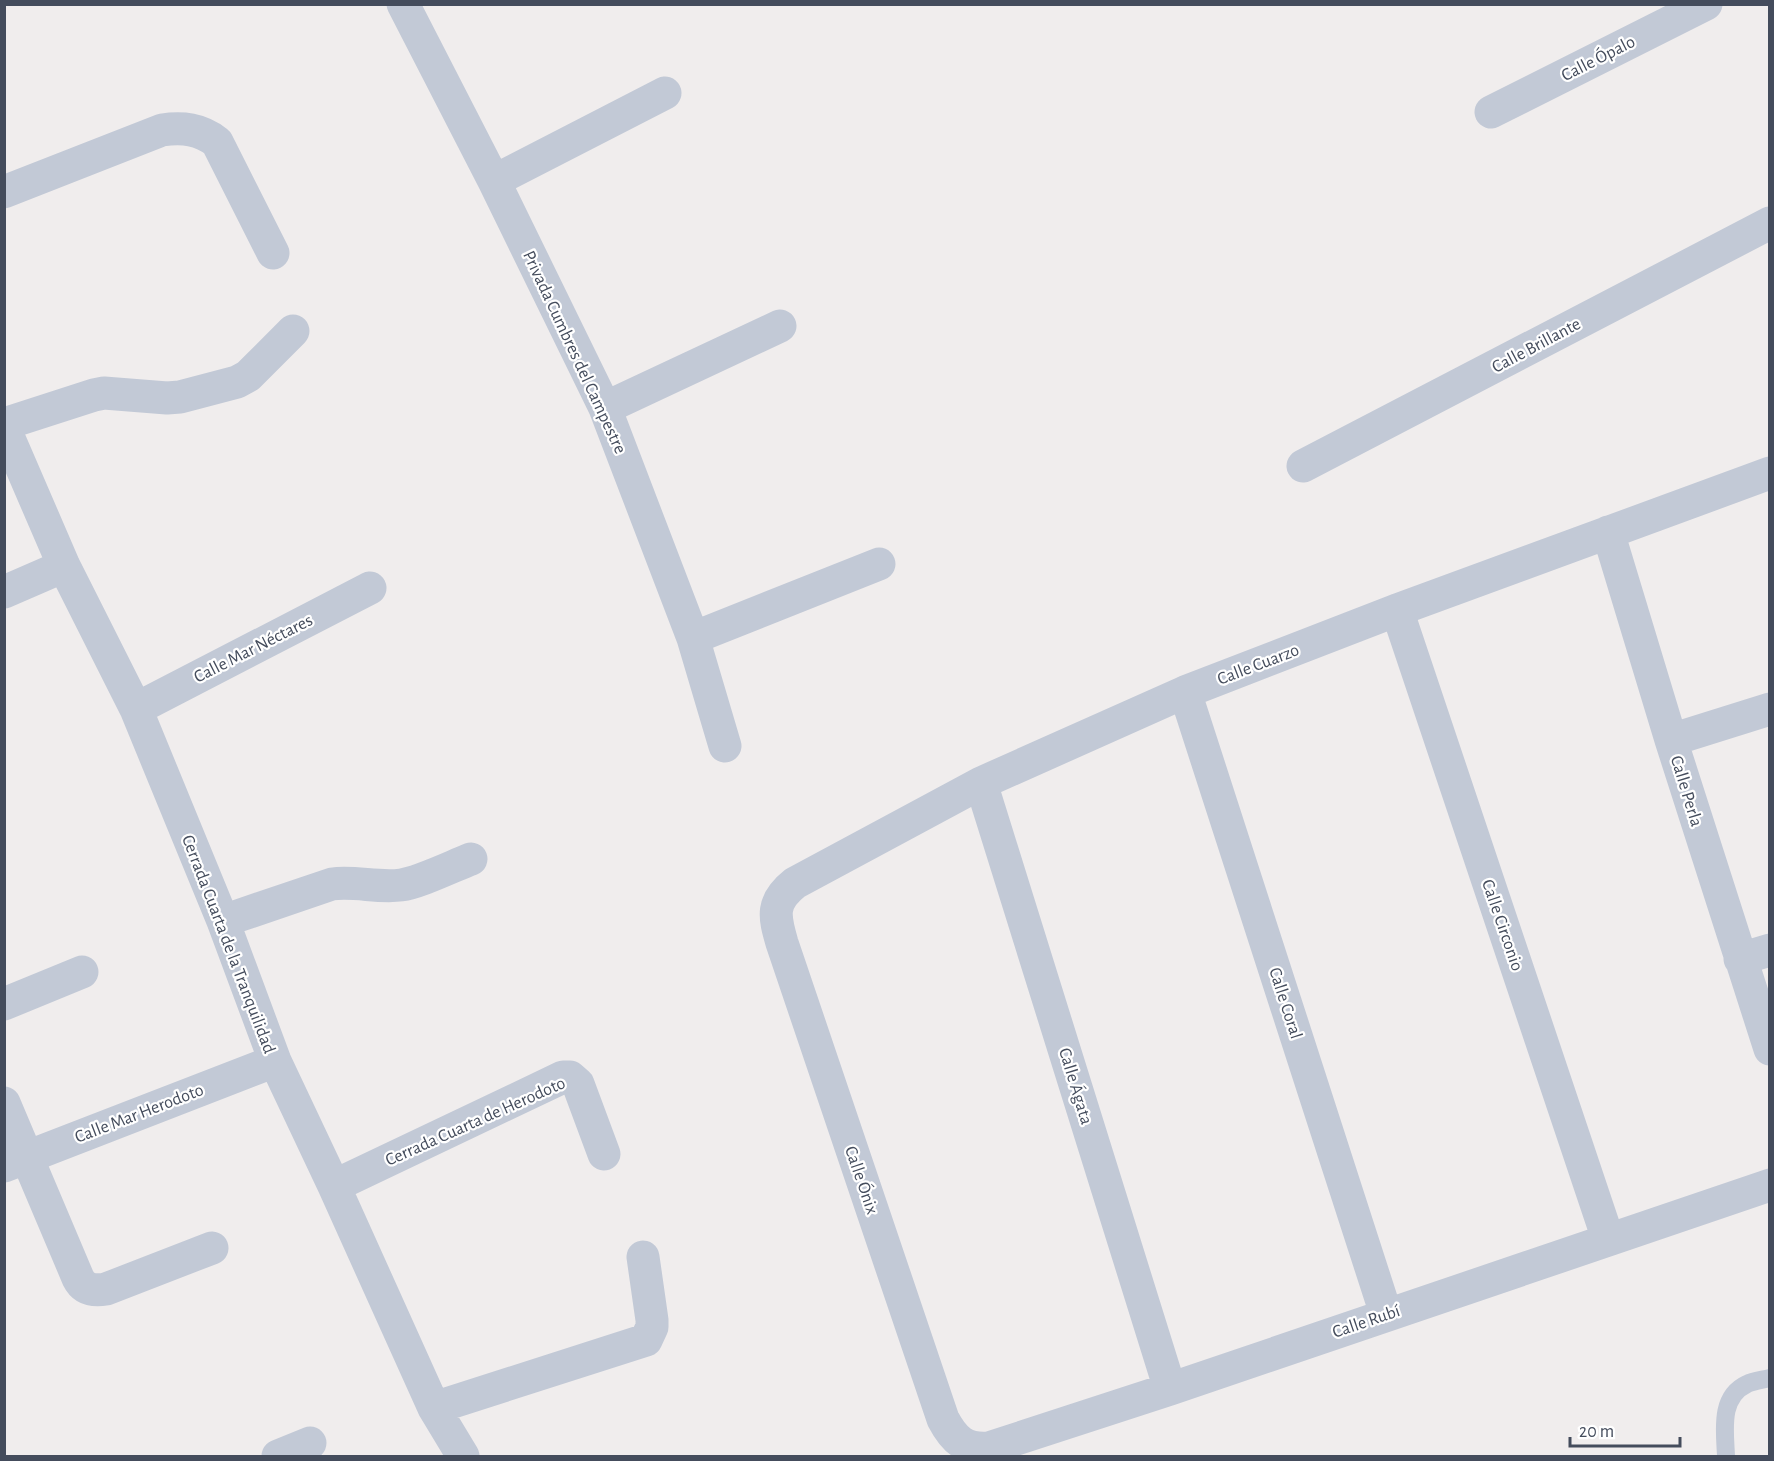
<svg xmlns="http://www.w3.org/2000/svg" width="1774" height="1461" font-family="'Alegreya Sans',sans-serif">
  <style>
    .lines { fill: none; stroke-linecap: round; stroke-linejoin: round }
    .service { stroke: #c2c9d6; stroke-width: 18 }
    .minor { stroke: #c2c9d6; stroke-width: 33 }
    .labels { text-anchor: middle; stroke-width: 4.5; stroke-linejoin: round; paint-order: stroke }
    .street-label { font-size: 18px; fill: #444c5c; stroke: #fff }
  </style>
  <rect width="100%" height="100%" fill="#f0eded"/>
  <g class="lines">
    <path class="service" d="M1726 1456C1725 1431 1719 1397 1747 1384 1753 1381 1762 1380 1770 1378"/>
    <path class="minor" d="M403 4 494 181 605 408 693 638 725 746
      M1491 112 1706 4
      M494 181 665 93
      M4 192 162 130C183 127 200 129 217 142L273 253
      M605 408 780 326
      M4 424 94 395 104 393 167 398 180 397 237 382 248 376 293 331
      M4 427 64 566 136 709 223 921 275 1061 334 1186 434 1408 463 1456
      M1303 466 1770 223
      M1770 473 1397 610 1185 692 981 783 795 883C771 902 774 916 782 943L943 1419C954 1440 965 1450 989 1448L1170 1389 1770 1185
      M1608 532 1671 740 1770 1049
      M4 592 64 566
      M1397 610 1608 1239
      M693 638 879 564
      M1185 692 1386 1314
      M136 709 370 588
      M1671 740 1770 709
      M981 783 1170 1389
      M223 921 332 884C355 881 378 888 401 885 418 883 453 866 471 859
      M1740 959 1770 950
      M4 1004 82 972
      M4 1103 78 1278C84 1290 94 1291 106 1289L212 1248
      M4 1166 275 1061
      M334 1186 563 1077H570L578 1084 604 1154
      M434 1408 646 1340 652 1327V1320L643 1257
      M278 1456 310 1443"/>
  </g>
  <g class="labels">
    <g class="street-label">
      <text transform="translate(1598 58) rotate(-27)" y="6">Calle Ópalo</text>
      <text transform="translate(1536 345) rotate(-28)" y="6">Calle Brillante</text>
      <text transform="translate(575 352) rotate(65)" y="6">Privada Cumbres del Campestre</text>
      <text transform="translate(253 648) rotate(-27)" y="6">Calle Mar Néctares</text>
      <text transform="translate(1258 664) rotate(-21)" y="6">Calle Cuarzo</text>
      <text transform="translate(1687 791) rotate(73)" y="6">Calle Perla</text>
      <text transform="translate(1503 925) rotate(71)" y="6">Calle Circonio</text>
      <text transform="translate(229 944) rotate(69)" y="6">Cerrada Cuarta de la Tranquilidad</text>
      <text transform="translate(1286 1003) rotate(72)" y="6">Calle Coral</text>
      <text transform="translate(1076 1086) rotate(73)" y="6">Calle Ágata</text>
      <text transform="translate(139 1113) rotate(-21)" y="6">Calle Mar Herodoto</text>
      <text transform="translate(475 1121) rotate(-24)" y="6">Cerrada Cuarta de Herodoto</text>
      <text transform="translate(862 1180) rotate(71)" y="6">Calle Ónix</text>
      <text transform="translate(1366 1321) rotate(-19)" y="6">Calle Rubí</text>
    </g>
  </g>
  <rect width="1774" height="1461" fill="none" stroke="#444c5c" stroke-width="12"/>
  <path d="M1570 1437v9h110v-9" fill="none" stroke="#444c5c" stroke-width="3"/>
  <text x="1579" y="1437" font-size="18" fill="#444c5c" stroke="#ffffff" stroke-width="4.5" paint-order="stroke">20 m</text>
</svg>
